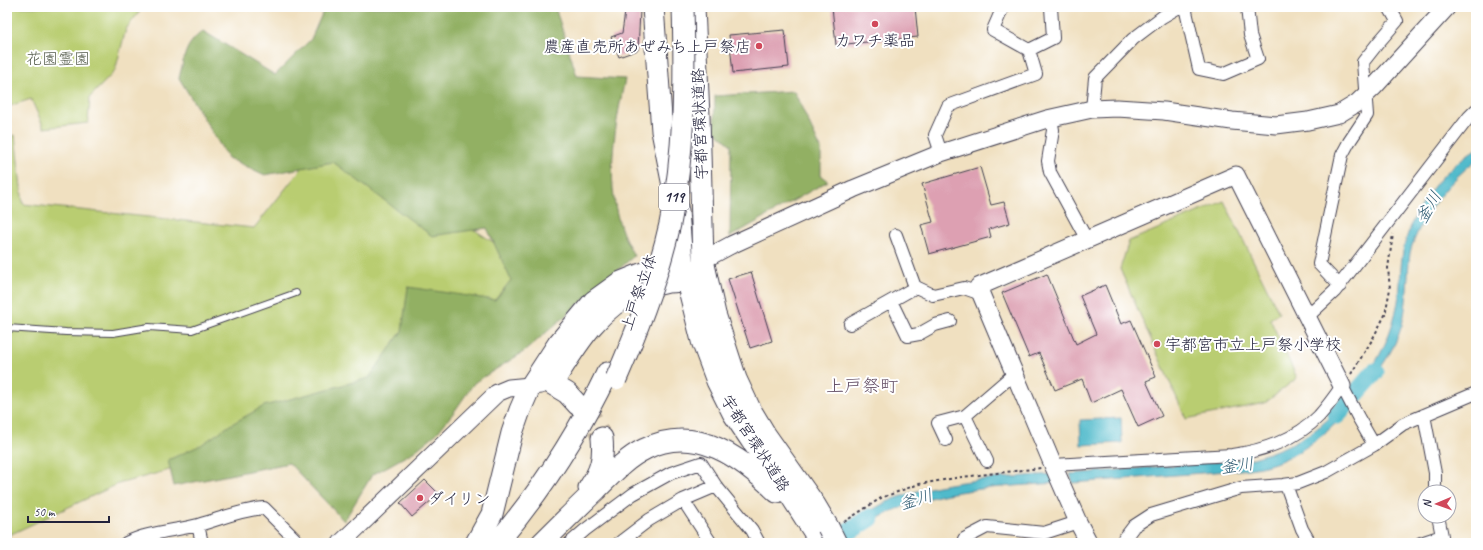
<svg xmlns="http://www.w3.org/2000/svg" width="1483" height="550" font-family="Caveat,'Klee One',sans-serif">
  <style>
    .green { fill: #b9cd71; stroke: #6e7856 }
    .forest { fill: #92b063; stroke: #5a694f }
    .water { fill: #4fbacb; stroke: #386e83 }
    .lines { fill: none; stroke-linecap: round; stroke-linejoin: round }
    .river { stroke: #4fbacb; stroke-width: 19 }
    .building { fill: #dda0b2 }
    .highway-tunnel { stroke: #c7baa5; stroke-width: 21; stroke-dasharray: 21 10; stroke-linecap: butt }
    .lane-casing { stroke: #413e4f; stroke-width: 8 }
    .street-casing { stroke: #413e4f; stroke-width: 14 }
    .secondary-casing { stroke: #413e4f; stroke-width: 19 }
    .highway-casing { stroke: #413e4f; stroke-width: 23 }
    .path { stroke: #413e4f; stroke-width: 2; stroke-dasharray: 3 3; stroke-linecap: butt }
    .lane { stroke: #fff; stroke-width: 6 }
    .street { stroke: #fff; stroke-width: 12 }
    .secondary { stroke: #fff; stroke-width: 17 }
    .highway { stroke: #fff; stroke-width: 21 }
    .highway-bridge-casing { stroke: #413e4f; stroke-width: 23; stroke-linecap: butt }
    .highway-bridge { stroke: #fff; stroke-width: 21 }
    .poi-dot { fill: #d1495b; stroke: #fff; stroke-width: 1.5 }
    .labels { text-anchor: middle; stroke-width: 4; stroke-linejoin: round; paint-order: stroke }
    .shield { fill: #fff; stroke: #646476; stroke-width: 1 }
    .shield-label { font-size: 15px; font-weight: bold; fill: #22223b }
    .poi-label { font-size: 16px; fill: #22223b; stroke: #fff; text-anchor: start }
    .park-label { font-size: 16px; fill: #575e4e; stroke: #fff }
    .street-label { font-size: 16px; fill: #22223b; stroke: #fff }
    .water-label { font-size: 17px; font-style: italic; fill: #345f75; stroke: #fff }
    .quarter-label { font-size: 18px; fill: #634e65; stroke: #fff }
  </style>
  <rect width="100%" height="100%" fill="#fff"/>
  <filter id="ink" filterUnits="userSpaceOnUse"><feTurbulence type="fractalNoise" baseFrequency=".025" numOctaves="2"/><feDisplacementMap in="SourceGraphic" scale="8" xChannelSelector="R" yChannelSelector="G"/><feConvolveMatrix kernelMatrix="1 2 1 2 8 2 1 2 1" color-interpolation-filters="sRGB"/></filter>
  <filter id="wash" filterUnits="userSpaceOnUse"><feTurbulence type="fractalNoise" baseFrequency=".012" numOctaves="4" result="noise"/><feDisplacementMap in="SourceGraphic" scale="16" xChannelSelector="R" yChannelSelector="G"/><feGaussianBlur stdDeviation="0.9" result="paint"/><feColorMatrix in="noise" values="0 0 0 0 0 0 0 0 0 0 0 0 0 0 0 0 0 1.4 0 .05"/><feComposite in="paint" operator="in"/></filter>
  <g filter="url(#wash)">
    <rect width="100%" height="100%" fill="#f0e0c0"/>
    <path class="green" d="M7 7H143L126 29 115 71 90 97 88 123 44 128 31 99 7 107Z
      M15 135 23 204 254 228 326 138 418 193 539 272 334 425 118 484 7 536V136Z
      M1224 201 1279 313 1270 319 1297 378 1265 403 1186 419 1120 269 1129 241Z"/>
    <path class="forest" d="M325 7H555L577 76 625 79C615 126 605 178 620 225 623 236 629 246 634 256L525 351 474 383 454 412 437 433 415 451 372 475 344 521 289 463 174 486 168 460 201 445 230 425 264 406 369 378 402 331 408 287 495 300 511 280 487 228 432 236 333 162 265 175 228 158 179 78C185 56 184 45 203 31L275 75 311 39Z
      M794 91 821 149V176L828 181 730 237 731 145 714 130 715 96Z"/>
    <path class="water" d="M1476 149V160C1450 181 1428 207 1415 238 1413 243 1411 248 1410 253 1407 277 1408 301 1402 325 1394 352 1377 374 1360 395L1355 386C1362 378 1370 371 1375 363 1387 344 1396 317 1399 295 1401 278 1400 260 1405 243 1415 205 1442 170 1476 149Z
      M1344 399 1349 410C1327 434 1297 458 1265 466 1257 468 1248 469 1240 470L1073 483 1070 474 1250 459C1278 451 1307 439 1328 419 1334 413 1339 405 1344 399Z
      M1121 418 1122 443 1081 445 1080 420Z
      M1052 474 1056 483C1004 487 948 488 900 508 881 515 866 526 849 537L845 527C859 518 872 509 887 502 938 479 997 479 1052 474Z"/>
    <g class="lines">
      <path class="river" d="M1337 415 1375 372
        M830 543 870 518"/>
    </g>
    <g id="blocks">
      <path class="building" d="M832 7H915L918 37 836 45Z
        M640 11 638 50 619 57 611 37 622 33 625 12Z
        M785 30 789 67 733 73 729 35Z
        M980 167 991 205 1004 202 1010 223 989 229 991 237 929 254 921 225 933 222 922 184Z
        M751 272 772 341 750 348 728 279Z
        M1047 274 1076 344 1096 334 1080 296 1105 285 1121 324 1131 320 1156 377 1146 381 1162 416 1138 427 1121 389 1091 403 1082 379 1055 390 1039 353 1029 357 1002 293Z
        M425 480 439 494 412 517 400 503Z"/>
    </g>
  </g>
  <g filter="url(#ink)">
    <use href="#blocks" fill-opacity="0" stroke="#413e4f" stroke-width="1"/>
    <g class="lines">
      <path class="highway-tunnel" d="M578 405 592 419 602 438"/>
      <defs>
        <path id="lane" d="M7 328 66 332 113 333 149 327 192 330 296 293"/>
        <path id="street" d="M1185 7 1199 69 1223 74 1258 59 1250 35 1247 7
          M1029 50 1053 38 1051 7
          M1092 109 1095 78 1133 39 1162 17 1179 7
          M1051 118 1053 130 1048 161 1050 172 1087 240
          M941 153 935 135 948 106 1036 74 1029 50 993 30 1003 7
          M896 235 915 287
          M1340 286 1319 264 1342 155 1349 142 1367 115 1363 62 1378 43 1397 21 1389 7
          M891 301 908 336 919 334 935 325 950 321
          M1307 317 1335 291 1469 117 1476 110
          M850 324 916 287 933 295 964 288 981 294
          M1424 415 1435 473V492
          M965 416 987 461
          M946 440 938 423 965 416 1015 373
          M1053 465 1232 455C1263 451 1297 439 1319 416 1327 407 1335 396 1342 386L1358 417 1374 445
          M1286 485 1302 529 1310 543
          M683 500 711 543
          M198 525 202 543
          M126 543C148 532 174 531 198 525 220 519 241 510 264 508L299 543
          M570 543 585 530 633 494 671 473 701 463 716 486
          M619 543 649 520 683 500 716 486 752 530 759 543
          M966 543 964 539 987 527 1044 533 1078 522
          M1121 543 1134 526 1151 515 1241 488 1283 485 1298 483 1326 472 1374 445 1403 424 1476 393
          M1421 543 1442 536 1438 516"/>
        <path id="secondary" d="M703 260 731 245 853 189 941 153 1047 119 1092 109 1117 108 1164 111 1232 121 1276 125 1308 121 1339 114 1357 103 1374 87 1447 7
          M341 543 497 393 509 388 541 385
          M1089 543 1078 522 1053 465 978 287 1236 175 1342 386"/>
        <path id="highway" d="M653 7 662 131 678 211 682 262 702 341 717 381 733 413 751 440 782 482 816 535
          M694 7 699 116 703 260 715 314 736 379 750 409 765 434 815 505 828 527
          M578 405 567 393 552 384C575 348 597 308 638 291 648 287 658 284 668 282 673 282 682 281 686 279 689 277 692 272 695 270
          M589 488C601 470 604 459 602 438
          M476 543 492 514 512 433 520 410 530 387 558 344 594 301 619 283 641 274 673 264
          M497 543C541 491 578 434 607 373
          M542 543C560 525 578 507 596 490 611 475 626 458 645 449 696 423 742 458 777 492"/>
      </defs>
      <use href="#lane" class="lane-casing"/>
      <use href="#street" class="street-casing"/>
      <use href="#secondary" class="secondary-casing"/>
      <use href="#highway" class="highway-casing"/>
      <path class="path" d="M1351 374 1372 340 1385 315 1390 289 1388 268 1393 234
        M844 522 881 498 919 484 962 477 1041 468"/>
      <use href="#lane" class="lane"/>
      <use href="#street" class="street"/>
      <use href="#secondary" class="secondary"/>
      <use href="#highway" class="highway"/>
      <defs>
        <path id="highway-bridge" d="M616 379C638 329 658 278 670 224 685 153 685 80 683 7
          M828 527 836 543"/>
      </defs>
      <use href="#highway-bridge" class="highway-bridge-casing"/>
      <use href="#highway-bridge" class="highway-bridge"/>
    </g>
  </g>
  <g class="poi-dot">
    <circle cx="875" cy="24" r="4"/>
    <circle cx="759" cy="46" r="4"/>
    <circle cx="1157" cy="344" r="4"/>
    <circle cx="420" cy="498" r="4"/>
  </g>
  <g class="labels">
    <rect class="shield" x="659" y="184" width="30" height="26" rx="3"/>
    <g class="shield-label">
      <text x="674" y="202">119</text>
    </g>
    <g class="poi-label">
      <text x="875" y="46" text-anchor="middle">カワチ薬品</text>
      <text x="751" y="52" text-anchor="end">農産直売所あぜみち上戸祭店</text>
      <text x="1165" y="350">宇都宮市立上戸祭小学校</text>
      <text x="428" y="504">ダイリン</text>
    </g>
    <g class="park-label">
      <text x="58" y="64">花園霊園</text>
    </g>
    <g class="street-label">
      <text transform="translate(699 124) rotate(-92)" y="6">宇都宮環状道路</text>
      <text transform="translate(638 292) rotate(-71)" y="6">上戸祭立体</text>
      <text transform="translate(756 443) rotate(57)" y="6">宇都宮環状道路</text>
    </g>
    <g class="water-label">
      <text transform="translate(1428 207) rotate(-59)" y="6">釜川</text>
      <text transform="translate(1237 465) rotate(-8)" y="6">釜川</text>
      <text transform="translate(916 499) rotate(-17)" y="6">釜川</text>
    </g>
    <g class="quarter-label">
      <text x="862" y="392">上戸祭町</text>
    </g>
  </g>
  <rect width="1483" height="550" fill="none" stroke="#fff" stroke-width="24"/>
  <g transform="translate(1437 504) rotate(268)"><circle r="19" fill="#ffffff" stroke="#a7a7b1"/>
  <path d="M0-3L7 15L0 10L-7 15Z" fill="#d1495b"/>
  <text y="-6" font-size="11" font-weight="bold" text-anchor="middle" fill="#22223b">N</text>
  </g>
  <path d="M28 516v6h81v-6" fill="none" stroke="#22223b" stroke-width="2"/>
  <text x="34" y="516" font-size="12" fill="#22223b" stroke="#ffffff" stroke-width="3" paint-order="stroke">50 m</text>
</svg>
